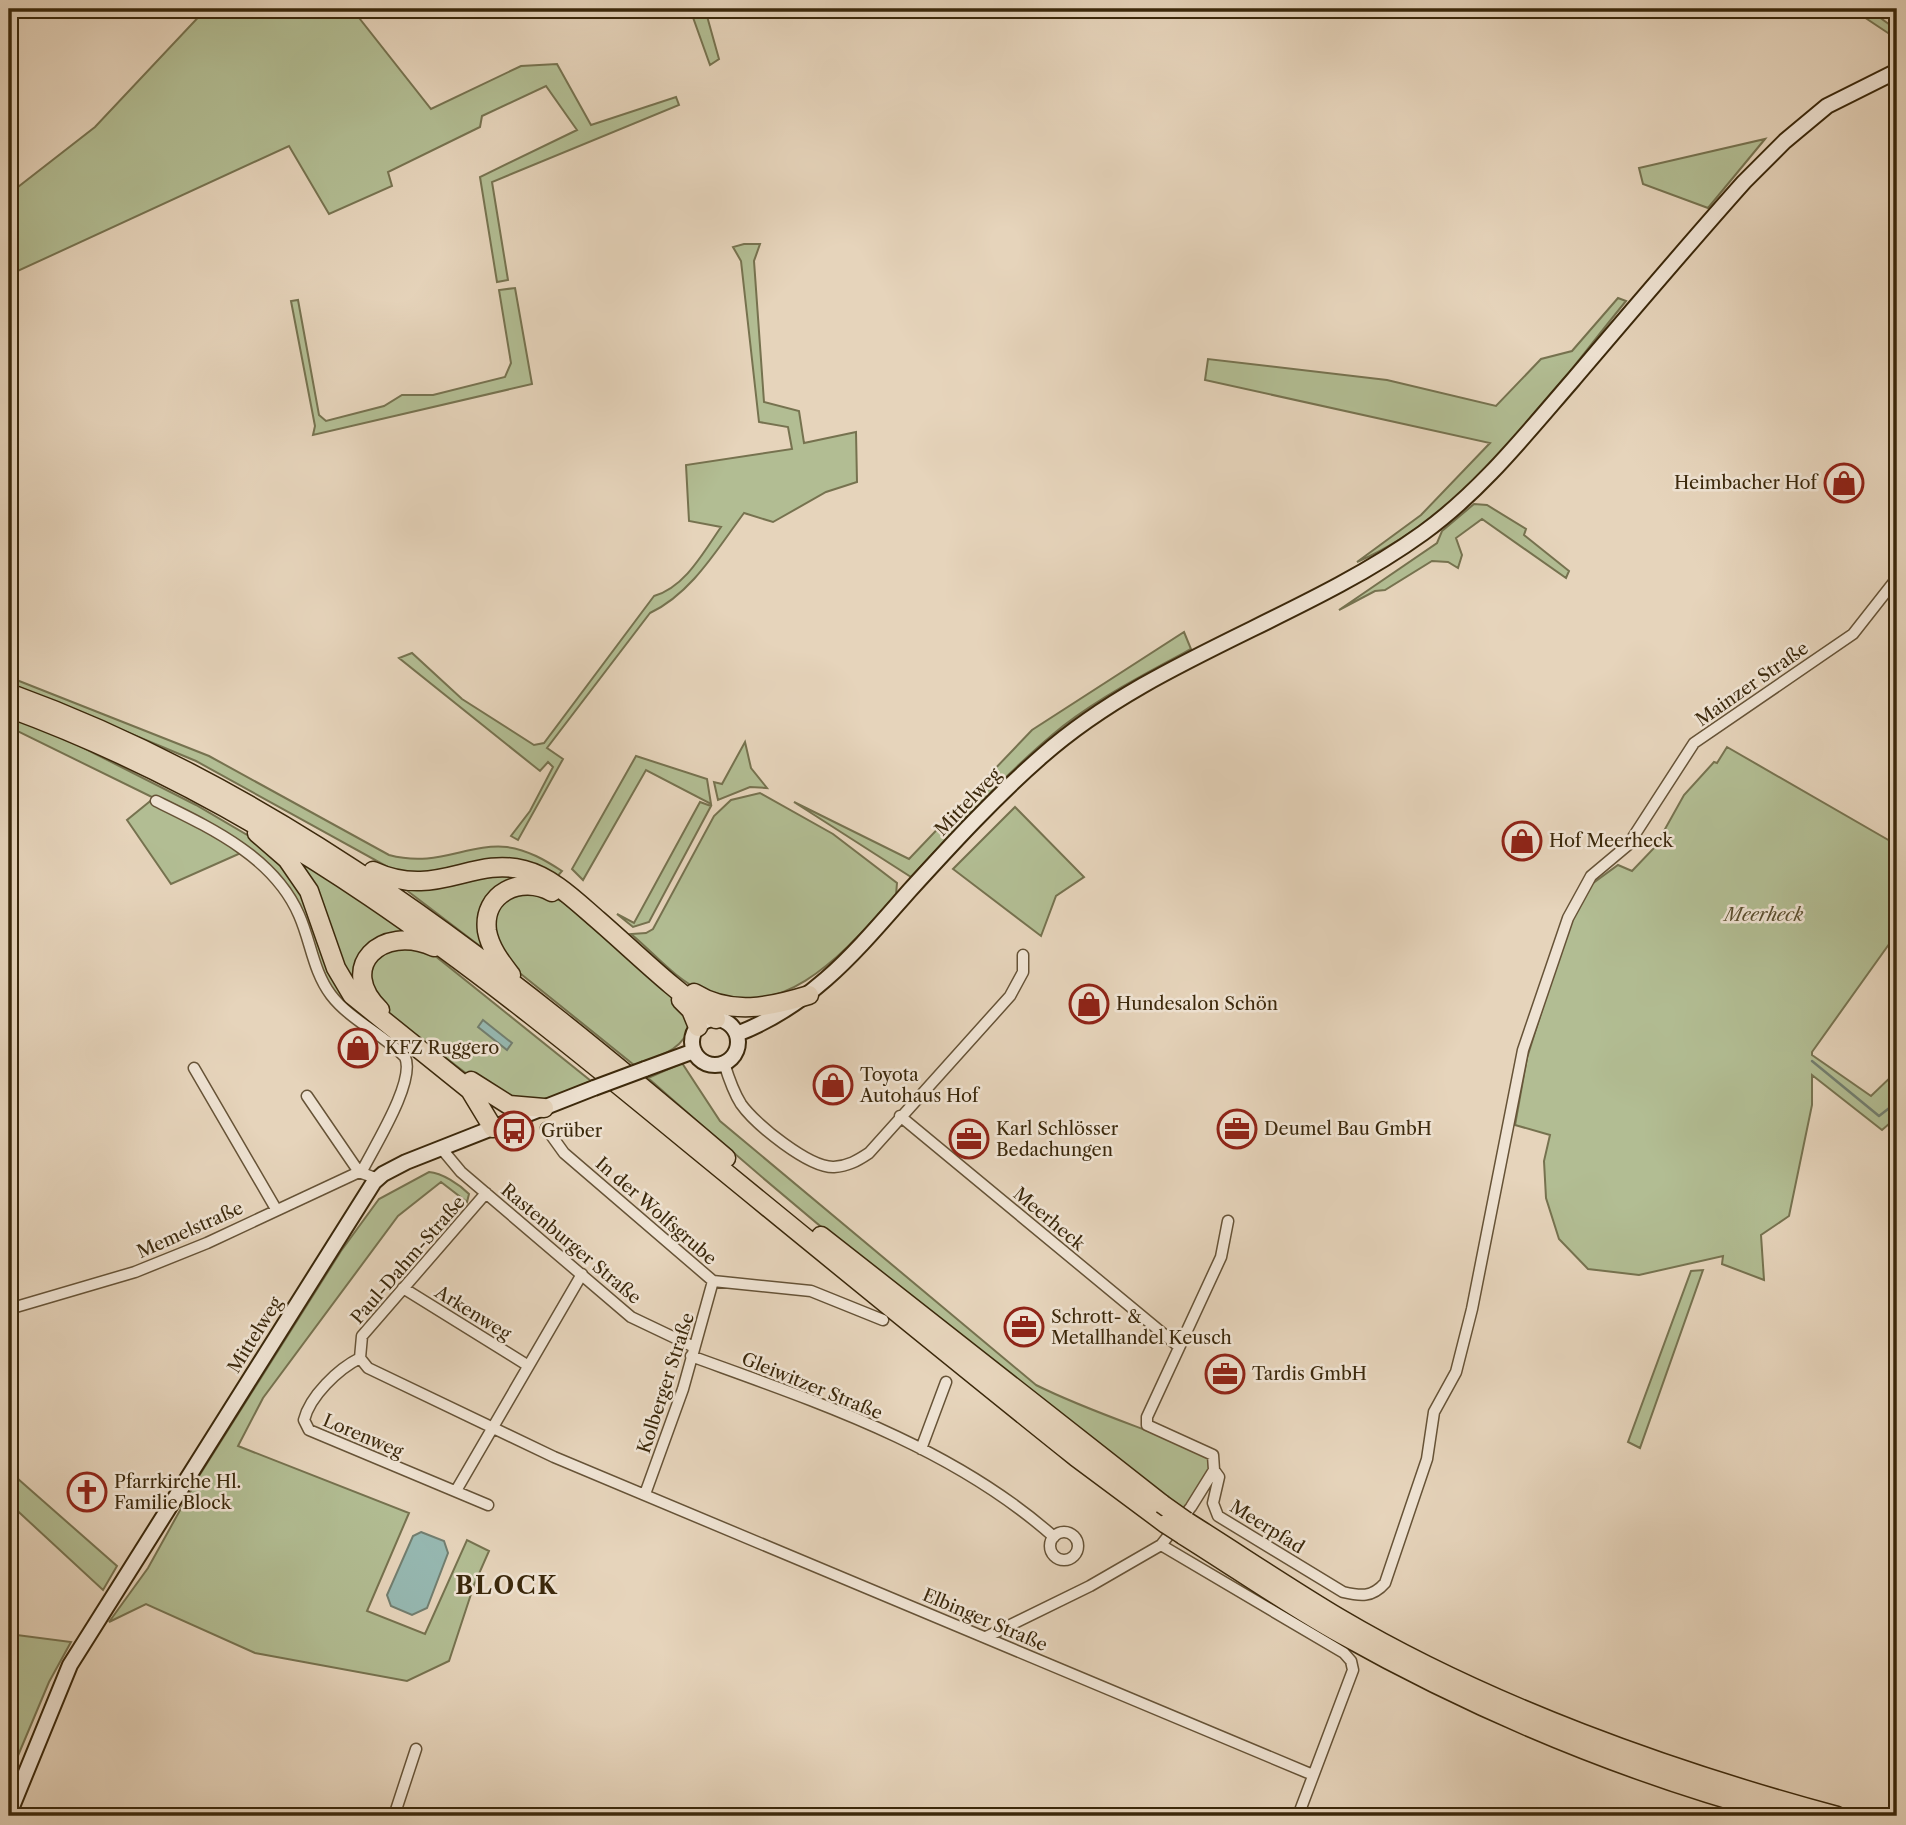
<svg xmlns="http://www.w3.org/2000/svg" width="1906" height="1825" font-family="'Libre Caslon Text',serif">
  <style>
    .green { fill: #b2bd93; stroke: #76724f; stroke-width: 2 }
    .water { fill: #96b8b1; stroke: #727e6f; stroke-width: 2 }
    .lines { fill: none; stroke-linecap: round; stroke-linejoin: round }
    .stream { stroke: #727e6f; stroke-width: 2.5 }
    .street-casing { stroke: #665337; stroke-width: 13 }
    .secondary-casing { stroke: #3b280b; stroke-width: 18 }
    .highway-casing { stroke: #3b280b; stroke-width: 21 }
    .street { stroke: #efe3d3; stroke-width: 10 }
    .secondary { stroke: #efe3d3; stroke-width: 14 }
    .highway { stroke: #e6d4bb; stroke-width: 18 }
    .secondary-bridge-casing { stroke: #3b280b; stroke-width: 18; stroke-linecap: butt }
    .highway-bridge-casing { stroke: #3b280b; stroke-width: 21; stroke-linecap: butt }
    .secondary-bridge { stroke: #efe3d3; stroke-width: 14 }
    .highway-bridge { stroke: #e6d4bb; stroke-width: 18 }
    .labels { text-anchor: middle; stroke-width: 5; stroke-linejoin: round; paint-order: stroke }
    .poi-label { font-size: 18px; fill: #3b280b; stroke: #efe3d3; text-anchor: start }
    .street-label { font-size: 18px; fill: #3b280b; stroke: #efe3d3 }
    .park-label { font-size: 18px; font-style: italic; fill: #594d2d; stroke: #efe3d3 }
    .district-label { font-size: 24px; font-weight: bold; letter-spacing: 2px; fill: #3b280b; stroke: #efe3d3 }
  </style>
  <rect width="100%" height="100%" fill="#e6d4bb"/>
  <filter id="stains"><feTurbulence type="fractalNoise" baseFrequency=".00286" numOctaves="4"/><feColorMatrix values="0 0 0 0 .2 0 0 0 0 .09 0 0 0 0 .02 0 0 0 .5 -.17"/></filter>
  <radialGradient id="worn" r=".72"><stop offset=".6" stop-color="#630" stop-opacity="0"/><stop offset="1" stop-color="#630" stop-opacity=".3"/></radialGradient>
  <path class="green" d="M206 9H352L431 109 521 66 557 64 591 125 676 97 679 105 492 182 508 280 497 282 480 177 577 130 546 86 482 116 480 127 388 172 392 186 329 214 289 146 9 275V194L95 127Z
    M690 9H705L719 59 710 65Z
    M1852 9H1868L1897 30V39Z
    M1765 139 1708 208 1643 184 1639 168Z
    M744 244H760L754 261 764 402 799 411 804 443 856 432 857 482 826 492 773 522 744 513C717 549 692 593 650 613L547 748 563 759 518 840 511 836 530 811 553 767 548 762 540 771 399 658 412 653 462 699 534 745 544 743 654 596C685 587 703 553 721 527L689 521 686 465 792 449 788 427 759 422 741 261 733 247Z
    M515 288 532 384 313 435 315 426 291 301 298 300 319 415 326 421 384 406 402 395H433L505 377 511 363 499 290Z
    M1618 298 1626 301C1549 395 1472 512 1357 562L1421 515 1490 443 1205 380 1208 359 1387 380 1496 406 1541 359 1572 351Z
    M1474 504 1487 505 1526 529 1524 535 1569 571 1566 578 1482 519 1456 538 1462 555 1458 568 1448 562 1432 561 1385 590 1375 591 1339 610 1437 543 1442 531Z
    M1184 632 1191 649C1148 672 1102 696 1063 726 1007 771 960 825 911 877L794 802 909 859 1032 730Z
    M9 677 209 756 389 855C438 868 467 843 507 847 528 850 545 860 562 871L556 878 455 870 415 874 395 871 196 761 9 683Z
    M9 714 64 738 196 805 261 843 300 886 330 966 418 1055 398 1052 334 1004 288 895 243 852 171 884 127 820 154 798 9 727Z
    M745 742 751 768 767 788 750 787 718 800 714 782 722 784Z
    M1727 747 1897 845V933L1812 1052V1055L1871 1096 1897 1071V1117L1882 1130 1812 1075V1105L1789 1216 1761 1235 1764 1280 1722 1264 1723 1256 1639 1275 1588 1269 1559 1239 1546 1198 1544 1161 1550 1135 1515 1125 1527 1058 1569 923 1585 889 1618 865 1632 871 1655 847 1684 795 1714 762 1717 763Z
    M636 756 707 779 711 804 646 770 583 880 572 869Z
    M760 793 833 834 897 883 896 895C846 950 785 1026 702 991 676 980 653 952 631 934L646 933 653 929 714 816 731 800Z
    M700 802 711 806 649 922 633 927 617 914 634 923Z
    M1015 807 1084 877 1056 896 1041 936 953 869Z
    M292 855 410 934 383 938 360 994 350 983Z
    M488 875 522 876 499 887 489 953 401 886Z
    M513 893 552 896 563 902 676 999 690 1025C683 1052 657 1056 634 1065L516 970 503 954 493 921 506 897Z
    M398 945 434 955 591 1081 556 1096 528 1103 488 1090 383 1010 368 977 371 964 379 955Z
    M682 1063 720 1121 1036 1385C1092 1413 1151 1430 1208 1455L1211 1468 1183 1510C999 1374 820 1231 648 1078Z
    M429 1172C442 1173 459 1184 469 1194L467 1202 441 1182 398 1216 263 1398 238 1446 409 1513 367 1611 425 1634 467 1540 489 1551 474 1585 449 1661 407 1681 255 1653 146 1604 109 1622 148 1568 199 1476 341 1251 379 1199Z
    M1703 1270 1640 1448 1628 1442 1691 1271Z
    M9 1471 117 1566 103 1590 9 1503Z
    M9 1634 71 1642 49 1682 9 1777Z"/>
  <path class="water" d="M483 1020 512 1043 507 1050 478 1027Z
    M421 1532 444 1541 448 1553 427 1608 412 1615 391 1606 387 1595 413 1536Z"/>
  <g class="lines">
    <path class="stream" d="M1812 1061 1879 1116 1897 1102"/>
    <defs>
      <path id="street" d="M156 801C211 828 274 857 299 915 311 942 313 971 331 995 350 1020 383 1034 405 1057 416 1081 374 1147 362 1171
        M724 1063C728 1076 734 1093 741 1104 755 1124 809 1168 834 1167 848 1166 857 1161 869 1153L1010 996 1023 972V955
        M194 1068 276 1209
        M307 1096 359 1172
        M900 1116 1178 1346
        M546 1128 564 1153 713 1281 811 1291 883 1320
        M441 1148 461 1172 631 1317 694 1347
        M486 1193 362 1336 360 1358 368 1368 554 1457 1313 1775
        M403 1288 527 1365
        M9 1309 135 1272 207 1243 359 1172 378 1179
        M691 1356C817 1402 952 1446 1054 1537
        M360 1358C338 1369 310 1396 304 1420L309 1430 488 1505
        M921 1449 946 1382
        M1214 1470 1219 1477 1213 1503 1218 1516 1343 1592C1360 1596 1372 1598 1385 1583L1427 1459 1434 1412 1456 1372 1472 1309 1523 1050 1568 918 1591 876 1628 845 1694 743 1853 634 1897 578
        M457 1489 582 1274
        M645 1494 683 1389 713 1281
        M1050 1546a14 14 0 1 1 28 0a14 14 0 1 1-28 0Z
        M1161 1545 1344 1653 1351 1661 1353 1670 1298 1816
        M986 1637 1090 1586 1161 1545 1191 1507 1214 1470 1213 1455 1147 1425V1417L1221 1257 1228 1221
        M394 1816 416 1749"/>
      <path id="secondary" d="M692 1042a23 23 0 1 1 46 0a23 23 0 1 1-46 0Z
        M737 1034C814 1004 857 950 910 890 952 844 995 797 1042 756 1153 658 1304 619 1423 533 1481 491 1526 434 1573 380 1630 313 1686 247 1744 182L1785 141 1827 106 1897 71
        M645 1069 694 1051
        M9 1814 70 1665 374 1182 383 1174 406 1162 594 1088"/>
      <path id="highway" d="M9 693C285 793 505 970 726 1158
        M9 708C276 806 476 967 693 1146 820 1250 947 1354 1076 1457L1166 1524
        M257 833 287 859 309 891 336 968 352 995 470 1090 493 1128
        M373 871C436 900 472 856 524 870 552 877 576 901 598 920 636 953 674 991 716 1019
        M511 975C501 962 490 948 487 931 482 893 521 875 552 892
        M694 993C731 1016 770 1007 809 995
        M681 1000 691 1010 698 1027
        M380 1010C336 968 381 923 434 947
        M471 1081 509 1105 544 1108
        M821 1236 1162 1504
        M1186 1521C1237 1553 1287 1587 1339 1618 1488 1706 1670 1771 1837 1816
        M1183 1535C1236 1568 1287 1604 1341 1634 1480 1712 1632 1775 1787 1816"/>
    </defs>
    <use href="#street" class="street-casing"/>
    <use href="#secondary" class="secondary-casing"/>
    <use href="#highway" class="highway-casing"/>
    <use href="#street" class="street"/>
    <use href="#secondary" class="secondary"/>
    <use href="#highway" class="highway"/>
    <defs>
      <path id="secondary-bridge" d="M594 1088 645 1069"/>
      <path id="highway-bridge" d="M1162 1504 1186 1521
        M1166 1524 1183 1535"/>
    </defs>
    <use href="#secondary-bridge" class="secondary-bridge-casing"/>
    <use href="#highway-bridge" class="highway-bridge-casing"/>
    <use href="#secondary-bridge" class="secondary-bridge"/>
    <use href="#highway-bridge" class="highway-bridge"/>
  </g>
  <defs>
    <symbol id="shop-ring" viewBox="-11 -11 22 22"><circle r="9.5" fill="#efe3d3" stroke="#8f2418" stroke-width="1.5"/><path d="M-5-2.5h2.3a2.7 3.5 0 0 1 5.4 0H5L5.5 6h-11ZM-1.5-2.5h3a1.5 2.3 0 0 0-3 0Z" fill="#8f2418"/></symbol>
    <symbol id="office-ring" viewBox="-11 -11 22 22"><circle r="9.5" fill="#efe3d3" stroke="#8f2418" stroke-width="1.5"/><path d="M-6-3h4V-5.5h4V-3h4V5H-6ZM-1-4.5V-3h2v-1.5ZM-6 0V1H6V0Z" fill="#8f2418"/></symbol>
    <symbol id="bus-ring" viewBox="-11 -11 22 22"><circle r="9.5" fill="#efe3d3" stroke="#8f2418" stroke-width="1.5"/><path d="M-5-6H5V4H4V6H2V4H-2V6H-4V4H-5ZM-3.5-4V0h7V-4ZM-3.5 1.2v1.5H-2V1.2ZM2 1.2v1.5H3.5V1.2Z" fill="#8f2418"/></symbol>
    <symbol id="church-ring" viewBox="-11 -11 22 22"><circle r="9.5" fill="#efe3d3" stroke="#8f2418" stroke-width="1.5"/><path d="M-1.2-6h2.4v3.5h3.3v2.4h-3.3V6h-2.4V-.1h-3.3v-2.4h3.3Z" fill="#8f2418"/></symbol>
  </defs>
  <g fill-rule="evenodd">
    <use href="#shop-ring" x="1822" y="461" width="44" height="44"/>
    <use href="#shop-ring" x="1500" y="819" width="44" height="44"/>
    <use href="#shop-ring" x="1067" y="982" width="44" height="44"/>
    <use href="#shop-ring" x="336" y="1026" width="44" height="44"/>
    <use href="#shop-ring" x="811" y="1063" width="44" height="44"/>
    <use href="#office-ring" x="1215" y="1107" width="44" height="44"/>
    <use href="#bus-ring" x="492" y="1109" width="44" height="44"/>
    <use href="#office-ring" x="947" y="1117" width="44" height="44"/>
    <use href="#office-ring" x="1002" y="1305" width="44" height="44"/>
    <use href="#office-ring" x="1203" y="1352" width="44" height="44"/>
    <use href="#church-ring" x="65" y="1470" width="44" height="44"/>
  </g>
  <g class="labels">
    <g class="poi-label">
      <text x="1817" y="489" text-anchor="end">Heimbacher Hof</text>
      <text x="1549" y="847">Hof Meerheck</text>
      <text x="1116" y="1010">Hundesalon Schön</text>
      <text x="385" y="1054">KFZ Ruggero</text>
      <text x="860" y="1081">Toyota<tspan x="860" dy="21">Autohaus Hof</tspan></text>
      <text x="996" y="1135">Karl Schlösser<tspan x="996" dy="21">Bedachungen</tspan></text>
      <text x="1264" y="1135">Deumel Bau GmbH</text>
      <text x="541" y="1137">Grüber</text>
      <text x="1051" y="1323">Schrott- &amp;<tspan x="1051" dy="21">Metallhandel Keusch</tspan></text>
      <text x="1252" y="1380">Tardis GmbH</text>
      <text x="114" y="1488">Pfarrkirche Hl.<tspan x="114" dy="21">Familie Block</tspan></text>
    </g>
    <g class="street-label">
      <text transform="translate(1752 684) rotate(-35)" y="6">Mainzer Straße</text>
      <text transform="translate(968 802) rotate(-46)" y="6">Mittelweg</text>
      <text transform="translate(656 1211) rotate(41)" y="6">In der Wolfsgrube</text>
      <text transform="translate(1049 1219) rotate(40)" y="6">Meerheck</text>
      <text transform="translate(190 1230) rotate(-24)" y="6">Memelstraße</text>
      <text transform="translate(571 1244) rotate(40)" y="6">Rastenburger Straße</text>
      <text transform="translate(408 1260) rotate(-49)" y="6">Paul-Dahm-Straße</text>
      <text transform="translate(473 1313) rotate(32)" y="6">Arkenweg</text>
      <text transform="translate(255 1335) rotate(-58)" y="6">Mittelweg</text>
      <text transform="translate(666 1383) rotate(-72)" y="6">Kolberger Straße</text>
      <text transform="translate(812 1386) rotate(22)" y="6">Gleiwitzer Straße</text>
      <text transform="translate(363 1436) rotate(23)" y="6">Lorenweg</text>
      <text transform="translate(1267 1527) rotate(32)" y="6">Meerpfad</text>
      <text transform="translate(985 1620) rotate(23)" y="6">Elbinger Straße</text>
    </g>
    <g class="park-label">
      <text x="1764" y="921">Meerheck</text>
    </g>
    <g class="district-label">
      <text x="507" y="1594">BLOCK</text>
    </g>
  </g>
  <rect width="1906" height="1825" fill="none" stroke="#e6d4bb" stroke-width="35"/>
  <rect x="10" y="10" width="1885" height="1804" fill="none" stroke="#3b280b" stroke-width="3.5"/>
  <rect x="18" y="18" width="1871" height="1790" fill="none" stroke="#3b280b" stroke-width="2"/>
  <rect width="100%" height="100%" filter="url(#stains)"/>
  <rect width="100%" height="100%" fill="url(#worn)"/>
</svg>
